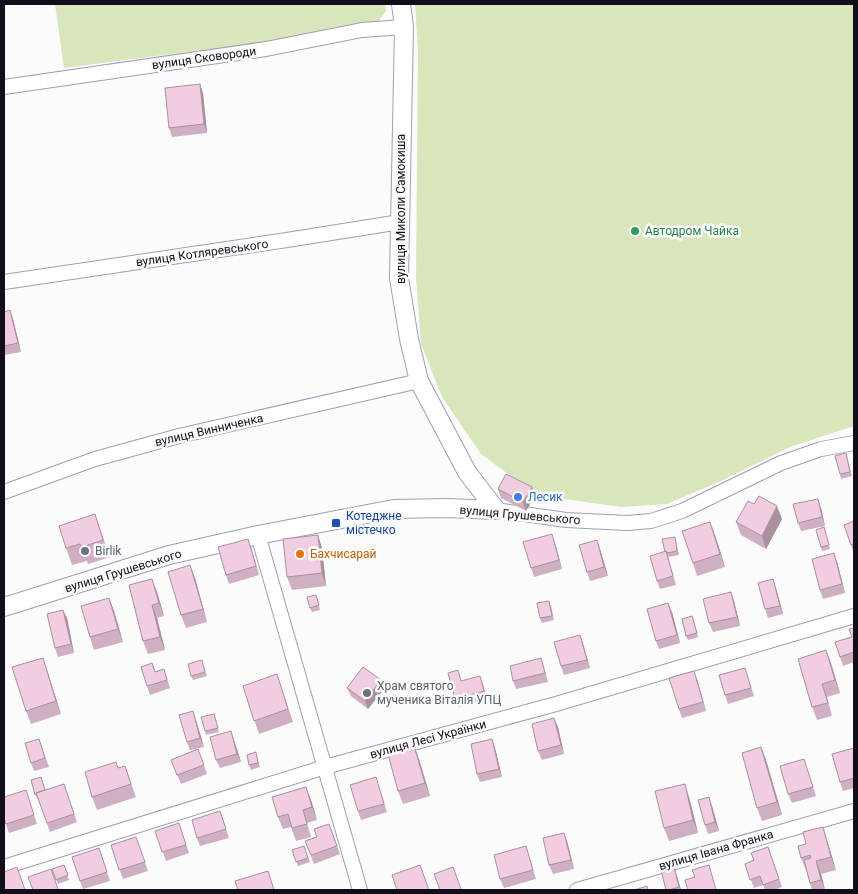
<svg xmlns="http://www.w3.org/2000/svg" width="858" height="894" font-family="Roboto,sans-serif">
  <style>
    .green { fill: #d9e6bc }
    .lines { fill: none; stroke-linecap: round; stroke-linejoin: round }
    .minor-casing { stroke: #a29bbc; stroke-width: 16 }
    .tertiary-casing { stroke: #a29bbc; stroke-width: 20 }
    .minor { stroke: #fff; stroke-width: 14 }
    .tertiary { stroke: #fff; stroke-width: 18 }
    .wall { fill: #cfb0c2 }
    .shaded-wall { fill: #a9909e }
    .building { fill: #f1cde1; stroke: #a9909e }
    .leisure-dot { fill: #2e9e5b; stroke: #fbfbfb; stroke-width: 2 }
    .shop-dot { fill: #3f7fe0; stroke: #fbfbfb; stroke-width: 2 }
    .transit-dot { fill: #1a4fb4; stroke: #fbfbfb; stroke-width: 2 }
    .worship-dot { fill: #6b7280; stroke: #fbfbfb; stroke-width: 2 }
    .food-dot { fill: #e8710a; stroke: #fbfbfb; stroke-width: 2 }
    .labels { text-anchor: middle; stroke-width: 5; stroke-linejoin: round; paint-order: stroke }
    .street-label { font-size: 12px; fill: #110e1a; stroke: #fbfbfb }
    .leisure-label { font-size: 12px; fill: #27864d; stroke: #fbfbfb; text-anchor: start }
    .shop-label { font-size: 12px; fill: #366cbe; stroke: #fbfbfb; text-anchor: start }
    .transit-label { font-size: 12px; fill: #164399; stroke: #fbfbfb; text-anchor: start }
    .worship-label { font-size: 12px; fill: #5b616d; stroke: #fbfbfb; text-anchor: start }
    .food-label { font-size: 12px; fill: #c56008; stroke: #fbfbfb; text-anchor: start }
  </style>
  <rect width="100%" height="100%" fill="#fbfbfb"/>
  <path class="green" d="M55 4H385L386 11 378 22 272 41 64 68Z
    M415 4H854V426L790 447 721 481 667 504 621 507 536 495 481 454 442 397 421 344 416 277 418 51Z"/>
  <g class="lines">
    <defs>
      <path id="minor" d="M4 87 266 49 362 30 404 27
        M4 282 287 240 400 222
        M4 492 95 459 179 436 419 381
        M496 510 566 520 627 523 651 521 682 511 781 463 821 449 854 443
        M258 535 360 890
        M4 867 325 767 556 704 854 616
        M577 890 854 811"/>
      <path id="tertiary" d="M401 4 404 27 399 278 409 339 419 381 467 472 496 510
        M4 607 169 555 258 535 394 509 447 508 496 510"/>
    </defs>
    <use href="#minor" class="minor-casing"/>
    <use href="#tertiary" class="tertiary-casing"/>
    <use href="#minor" class="minor"/>
    <use href="#tertiary" class="tertiary"/>
  </g>
  <path class="wall" d="M200 84 203 93 207 133 172 137 169 128Z
    M4 312 13 319 21 352 4 355Z
    M846 453 852 476 841 479 840 474Z
    M532 487 535 496 526 511 501 498 498 489Z
    M754 504 782 519 766 549 741 535 736 522Z
    M821 508 825 526 801 531 798 523Z
    M95 514 110 557 88 564 87 561 72 565 66 548Z
    M854 521V554L851 545Z
    M824 527 830 549 822 551 821 547Z
    M715 535 725 567 697 576 693 563Z
    M675 537 679 555 668 557 676 585 660 589 657 581 665 552Z
    M248 539 259 575 229 584 226 575Z
    M555 543 562 569 534 577 531 568Z
    M322 548 326 586 292 590 287 577Z
    M600 549 608 576 590 581 587 572Z
    M837 562 845 593 823 599 820 590Z
    M190 565 195 578 207 622 186 628 181 615Z
    M129 585 157 592 164 616 157 618 165 650 148 654 143 641Z
    M776 588 783 614 768 618 765 609Z
    M316 595 320 610 312 612 310 608Z
    M109 598 114 611 123 642 94 650 90 637Z
    M734 601 740 626 713 632 709 623Z
    M551 605 554 620 542 623 540 618Z
    M672 612 680 643 659 649 656 641Z
    M67 618 74 653 58 657 55 648Z
    M694 620 698 637 688 640 686 636Z
    M854 628V662L843 666 840 657 852 637Z
    M580 635 590 668 564 675 561 666Z
    M826 650 840 693 827 697 832 716 817 720 812 707Z
    M541 658 544 667 548 682 516 689 513 681Z
    M203 665 207 676 193 680 191 676Z
    M745 668 754 696 728 704 725 695Z
    M164 669 170 688 150 695 147 686 155 672Z
    M47 670 61 714 31 724 26 711Z
    M277 674 293 722 259 734 243 686Z
    M697 679 706 711 682 718 679 709Z
    M462 681 483 685 487 700 458 707 455 699Z
    M347 688 384 689 368 709 351 696Z
    M214 714 219 732 206 735 205 731Z
    M196 720 204 747 190 750 187 742Z
    M558 727 564 754 542 760 538 751Z
    M231 731 241 762 220 768 216 760Z
    M39 739 49 767 34 771 31 763Z
    M492 739 495 748 502 777 480 782 477 774Z
    M761 747 766 760 782 815 762 821 757 808Z
    M854 748V788L843 791 840 782Z
    M198 749 207 774 181 784 171 760Z
    M257 757 260 767 251 770 249 765Z
    M419 759 430 796 403 804 398 791Z
    M804 759 816 796 792 803 788 794Z
    M125 766 136 797 97 810 92 797 118 768Z
    M31 780 45 790 64 784 77 822 50 832 38 799H37Z
    M379 786 387 812 361 820 358 811Z
    M306 787 311 800 317 820 307 823 311 837 296 841 291 827 283 829 278 817Z
    M689 797 698 833 669 841 664 828Z
    M29 799 37 824 9 833 6 824Z
    M712 806 719 831 708 834 705 825Z
    M220 811 229 838 200 846 197 838Z
    M179 823 189 853 166 861 155 831Z
    M329 824 340 854 314 864 305 841 317 837Z
    M823 827 827 840 836 870 821 874 825 890H812L806 870 801 858 806 844Z
    M136 837 148 871 123 879 111 845Z
    M567 841 574 869 553 874 549 865Z
    M304 846 310 862 298 866 292 850Z
    M526 846 536 879 504 888 500 879Z
    M768 847 782 887 774 890H765L763 885 754 888 745 864 754 860Z
    M99 848 110 881 83 889 80 881Z
    M64 865 69 880 58 884 52 869Z
    M677 876 681 890H666Z"/>
  <path class="shaded-wall" d="M200 84 203 93 207 133 204 124Z
    M10 310 13 319 21 352 18 343Z
    M532 487 535 496 526 511 523 502Z
    M818 499 821 508 825 526 822 517Z
    M777 506 782 519 766 549 762 536Z
    M710 522 715 535 725 567 720 554Z
    M552 534 555 543 562 569 559 560Z
    M318 535 322 548 326 586 322 573Z
    M248 539 251 547 259 575 256 566Z
    M597 540 600 549 608 576 604 567Z
    M834 553 837 562 845 593 842 584Z
    M190 565 195 578 207 622 203 609Z
    M152 579 157 592 164 616 159 603Z
    M773 579 776 588 783 614 780 606Z
    M731 592 734 601 740 626 737 617Z
    M109 598 114 611 123 642 118 629Z
    M668 603 672 612 680 643 677 635Z
    M152 605 157 618 165 650 160 637Z
    M63 610 67 618 74 653 71 644Z
    M580 635 583 643 590 668 587 660Z
    M826 650 831 663 840 693 835 680Z
    M43 658 47 670 61 714 56 701Z
    M694 671 697 679 706 711 703 702Z
    M480 676 483 685 487 700 484 691Z
    M381 680 384 689 368 709 365 701Z
    M193 711 196 720 204 747 200 738Z
    M554 718 558 727 564 754 561 745Z
    M231 731 234 740 241 762 237 754Z
    M492 739 495 748 502 777 499 769Z
    M414 746 419 759 430 796 425 783Z
    M761 747 766 760 782 815 777 802Z
    M685 784 689 797 698 833 693 820Z
    M306 787 311 800 317 820 312 807Z
    M709 797 712 806 719 831 715 822Z
    M823 827 827 840 836 870 831 857Z
    M564 833 567 841 574 869 571 860Z
    M816 861 821 874 825 890 821 880Z
    M674 867 677 876 681 890 679 887Z"/>
  <path class="building" d="M200 84 204 124 169 128 165 88Z
    M10 310 18 343 4 346V312Z
    M846 453 850 472 840 474 835 456Z
    M506 474 532 487 523 502 498 489Z
    M759 496 777 506 762 536 736 522 748 501 754 504Z
    M818 499 822 517 798 523 793 504Z
    M95 514 103 540 82 547 80 544 66 548 59 526Z
    M854 521V544L851 545 844 525Z
    M710 522 720 554 693 563 682 531Z
    M824 527 829 545 821 547 816 530Z
    M552 534 559 560 531 568 523 542Z
    M318 535 322 573 287 577 283 539Z
    M675 537 677 551 667 553 666 551 665 552 662 539Z
    M248 539 256 566 226 575 218 547Z
    M597 540 604 567 587 572 579 545Z
    M666 551 673 576 657 581 650 556Z
    M834 553 842 584 820 590 812 559Z
    M190 565 203 609 181 615 168 572Z
    M152 579 159 603 152 605 160 637 143 641 129 585Z
    M773 579 780 606 765 609 758 583Z
    M731 592 737 617 709 623 703 599Z
    M316 595 319 605 310 608 307 597Z
    M109 598 118 629 90 637 81 606Z
    M549 601 552 616 540 618 537 603Z
    M668 603 677 635 656 641 647 609Z
    M63 610 71 644 55 648 47 614Z
    M692 616 697 633 686 636 682 619Z
    M854 628V652L840 657 835 642 852 637 849 629Z
    M580 635 587 660 561 666 554 642Z
    M826 650 835 680 822 684 828 703 812 707 798 659Z
    M43 658 56 701 26 711 12 667Z
    M541 658 545 673 513 681 510 666Z
    M202 660 205 672 191 676 188 664Z
    M152 663 155 672 164 669 167 680 147 686 141 667Z
    M363 667 381 680 365 701 347 688Z
    M745 668 751 688 725 695 719 675Z
    M458 670 461 681 480 676 484 691 455 699 448 673Z
    M694 671 703 702 679 709 669 678Z
    M277 674 288 709 254 721 243 686Z
    M193 711 200 738 187 742 179 715Z
    M214 714 218 728 205 731 201 717Z
    M554 718 561 745 538 751 532 724Z
    M231 731 237 754 216 760 210 737Z
    M39 739 45 758 31 763 25 743Z
    M492 739 499 769 477 774 471 744Z
    M414 746 425 783 398 791 388 754Z
    M761 747 777 802 757 808 742 753Z
    M854 748V778L840 782 832 754Z
    M198 749 204 765 177 775 171 760Z
    M256 752 258 763 249 765 247 755Z
    M804 759 813 787 788 794 780 766Z
    M116 762 118 768 125 766 131 784 92 797 85 772Z
    M41 777 45 790 36 793 37 794 35 795 31 780Z
    M376 777 384 804 358 811 350 785Z
    M64 784 74 814 47 823 36 793Z
    M685 784 693 820 664 828 655 791Z
    M306 787 312 807 303 810 307 824 292 828 288 814 278 817 272 797Z
    M26 790 34 815 6 824 4 818V797Z
    M709 797 715 822 705 825 698 800Z
    M220 811 226 829 197 838 192 820Z
    M179 823 186 845 162 852 155 831Z
    M329 824 337 846 311 855 305 841 317 837 314 829Z
    M823 827 831 857 816 861 821 880 810 883 804 860 811 858 810 855 801 858 798 846 806 844 803 832Z
    M564 833 571 860 549 865 543 838Z
    M136 837 145 862 119 870 111 845Z
    M304 846 308 858 296 862 292 850Z
    M526 846 533 870 500 879 494 855Z
    M768 847 779 879 763 885 760 876 750 880 745 864 754 860 751 853Z
    M99 848 107 872 80 881 72 857Z
    M64 865 68 875 56 880 52 869Z
    M420 865 429 890H397L392 875Z
    M709 865 716 890H688L685 880 695 877 692 870Z
    M17 867 25 890H4V872Z
    M453 867 461 889 459 890H440L434 874Z
    M674 867 679 887 669 890H666L661 870Z
    M51 869 58 889 55 890H33L28 877Z
    M268 871 274 890H238L235 881Z
    M647 886 648 890H634Z"/>
  <circle class="leisure-dot" cx="635" cy="231" r="5"/>
  <circle class="shop-dot" cx="518" cy="497" r="5"/>
  <rect class="transit-dot" x="331" y="518" width="10" height="10" rx="2.5"/>
  <g class="worship-dot">
    <circle cx="85" cy="551" r="5"/>
    <circle cx="367" cy="693" r="5"/>
  </g>
  <circle class="food-dot" cx="300" cy="554" r="5"/>
  <g class="labels">
    <g class="street-label">
      <text transform="translate(204 58) rotate(-8)" y="4">вулиця Сковороди</text>
      <text transform="translate(401 209) rotate(-90)" y="4">вулиця Миколи Самокиша</text>
      <text transform="translate(202 253) rotate(-8)" y="4">вулиця Котляревського</text>
      <text transform="translate(209 430) rotate(-13)" y="4">вулиця Винниченка</text>
      <text transform="translate(520 515) rotate(5)" y="4">вулиця Грушевського</text>
      <text transform="translate(123 571) rotate(-17)" y="4">вулиця Грушевського</text>
      <text transform="translate(428 739) rotate(-15)" y="4">вулиця Лесі Українки</text>
      <text transform="translate(716 850) rotate(-16)" y="4">вулиця Івана Франка</text>
    </g>
    <g class="leisure-label">
      <text x="645" y="235">Автодром Чайка</text>
    </g>
    <g class="shop-label">
      <text x="528" y="501">Лесик</text>
    </g>
    <g class="transit-label">
      <text x="346" y="520">Котеджне<tspan x="346" dy="14">містечко</tspan></text>
    </g>
    <g class="worship-label">
      <text x="95" y="555">Birlik</text>
      <text x="377" y="690">Храм святого<tspan x="377" dy="14">мученика Віталія УПЦ</tspan></text>
    </g>
    <g class="food-label">
      <text x="310" y="558">Бахчисарай</text>
    </g>
  </g>
  <rect width="858" height="894" fill="none" stroke="#110e1a" stroke-width="10"/>
</svg>
